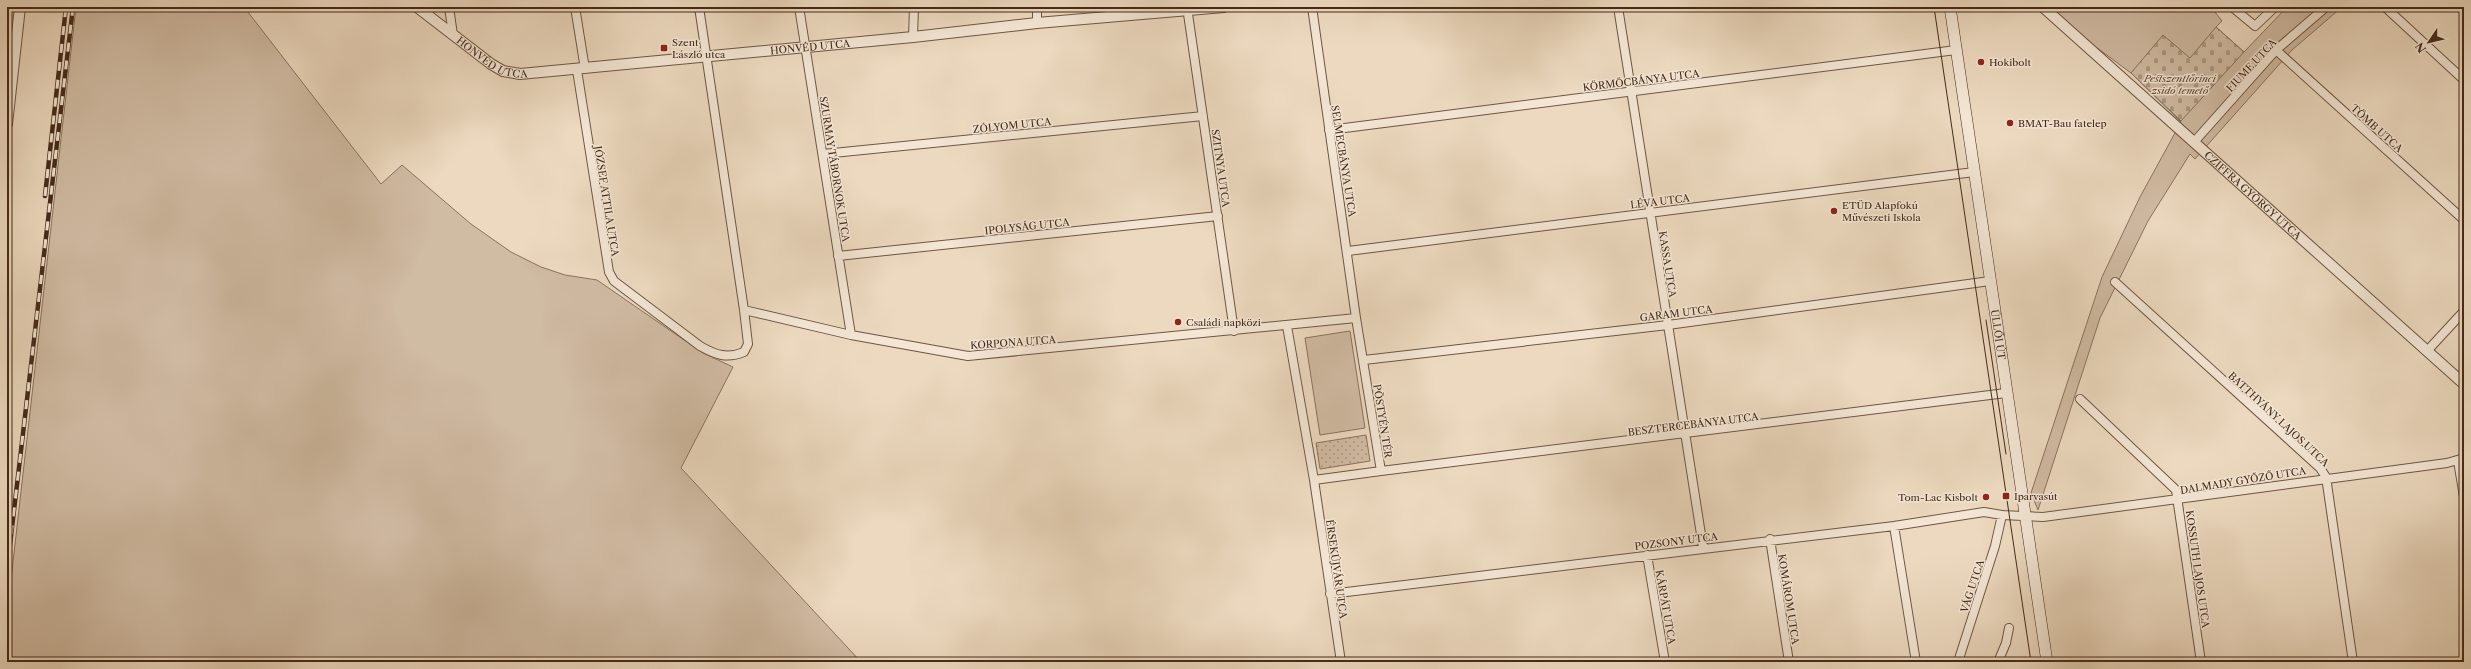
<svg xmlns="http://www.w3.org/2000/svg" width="2471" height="669" font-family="'Libre Caslon Text',serif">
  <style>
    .grass { fill: #d0bba3; stroke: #8a725e }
    .cemetery { fill: url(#cemetery-stones); stroke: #8a725e }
    .park { fill: url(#park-dots); stroke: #8a725e }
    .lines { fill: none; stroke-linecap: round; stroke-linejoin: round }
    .minor-casing { stroke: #6f5642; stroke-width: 10 }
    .tertiary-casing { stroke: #6f5642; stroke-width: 12 }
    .secondary-casing { stroke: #452a18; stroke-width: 12 }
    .minor { stroke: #f3e6d5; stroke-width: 8 }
    .tertiary { stroke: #f3e6d5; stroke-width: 10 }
    .secondary { stroke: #f3e6d5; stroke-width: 11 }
    .tram { stroke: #452a18; stroke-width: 1 }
    .rail-casing { stroke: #452a18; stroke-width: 4.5 }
    .rail { stroke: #f3e6d5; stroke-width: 3; stroke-dasharray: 9; stroke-linecap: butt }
    .poi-dot { fill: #8f2418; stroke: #f3e6d5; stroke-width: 1.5 }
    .labels { text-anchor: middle; stroke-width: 3; stroke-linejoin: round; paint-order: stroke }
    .poi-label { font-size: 10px; fill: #452a18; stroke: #f3e6d5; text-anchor: start }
    .street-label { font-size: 10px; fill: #452a18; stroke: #f3e6d5 }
    .park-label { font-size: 10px; font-style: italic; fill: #614734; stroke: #f3e6d5 }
  </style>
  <defs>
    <pattern id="cemetery-stones" width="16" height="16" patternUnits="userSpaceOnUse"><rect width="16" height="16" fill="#d0bba3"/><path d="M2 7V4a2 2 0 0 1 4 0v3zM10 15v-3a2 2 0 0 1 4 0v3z" fill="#ab9884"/></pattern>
    <pattern id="park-dots" width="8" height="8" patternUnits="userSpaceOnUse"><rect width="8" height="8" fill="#d0bba3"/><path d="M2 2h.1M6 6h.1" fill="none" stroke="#ab9884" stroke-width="1.8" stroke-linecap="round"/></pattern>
  </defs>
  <rect width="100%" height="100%" fill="#ecd9bf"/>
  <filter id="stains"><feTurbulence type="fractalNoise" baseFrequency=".005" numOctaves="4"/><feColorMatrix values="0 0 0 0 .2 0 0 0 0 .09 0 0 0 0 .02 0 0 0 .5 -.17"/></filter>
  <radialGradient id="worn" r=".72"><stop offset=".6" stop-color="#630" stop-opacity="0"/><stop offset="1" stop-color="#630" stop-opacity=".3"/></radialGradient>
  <path class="grass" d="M76 7H244L381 184 402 165 471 224 511 252 541 267 565 275 597 280 703 353 733 367 681 468 861 662H7V615Z
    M2042 7H2211L2222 21 2216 27 2244 52 2287 7H2342L2292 50 2195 159 2190 154 2148 221 2100 318 2038 510 2031 493 2102 277 2140 197 2181 122 2131 73Z
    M1350 331 1365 428 1320 435 1305 338Z"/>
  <path class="cemetery" d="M2216 27 2244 52 2181 121 2131 73 2163 35 2190 58Z"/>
  <path class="park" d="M1366 435 1370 461 1320 469 1316 443Z"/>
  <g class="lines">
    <defs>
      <path id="minor" d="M449 7 453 35
        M575 7 585 69
        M799 7 851 335
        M1187 7 1234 331
        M1312 7 1356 318
        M1618 7 1703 547
        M2232 7 2255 26 2275 7
        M2385 7 2464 80
        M1037 23V7
        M913 37 914 7
        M2276 50 2464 220
        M577 70 609 272 614 281 700 346C716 355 727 359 744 352L748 344 744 310 699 7
        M1329 130 1956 50
        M2195 141 2276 50 2326 7
        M823 154 1203 116
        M1348 251 1974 172
        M838 256 1218 216
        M2115 282 2320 468 2326 477 2353 662
        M744 310 851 335 968 356 1356 318 1381 471 1314 480 1287 326
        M2428 350 2464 311
        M1364 360 1668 325 1990 281
        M2080 399 2176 490 2201 662
        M2458 461 2464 497
        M1381 471 2006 393
        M1314 480 1341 662
        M1894 526 1916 662
        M1770 539 1789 662
        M1647 555 1665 662
        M1330 594 1894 526 1984 512 2002 515 2043 517 2447 463 2464 458
        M1958 662 1995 546 2002 515
        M1998 662 2006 643 2009 628"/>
      <g id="tertiary">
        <path id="s1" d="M417 7 491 64 503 71 520 74 913 37 1037 23 1224 7"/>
        <path id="s2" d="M2043 7 2464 384"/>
        <path d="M7 124 20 7"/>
      </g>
      <g id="secondary">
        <path id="s3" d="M1950 7 2047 662"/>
      </g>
    </defs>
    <use href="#minor" class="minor-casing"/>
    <use href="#tertiary" class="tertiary-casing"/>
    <use href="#secondary" class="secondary-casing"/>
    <use href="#minor" class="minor"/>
    <use href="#tertiary" class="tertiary"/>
    <use href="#secondary" class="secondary"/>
    <path class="tram" d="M1934 7 2031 662
      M1986 320 2006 454"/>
    <defs>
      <path id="rail" d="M45 196 66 7
        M7 570 73 7"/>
    </defs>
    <use href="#rail" class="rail-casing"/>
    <use href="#rail" class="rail"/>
  </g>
  <g class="poi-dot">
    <rect x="660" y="44" width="8" height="8" rx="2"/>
    <circle cx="1981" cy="62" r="4"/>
    <circle cx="2010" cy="123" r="4"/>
    <circle cx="1834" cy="211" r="4"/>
    <circle cx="1178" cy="322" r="4"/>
    <rect x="2002" y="492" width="8" height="8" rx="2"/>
    <circle cx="1986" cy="497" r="4"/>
  </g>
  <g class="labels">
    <g class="poi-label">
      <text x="672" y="46">Szent<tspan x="672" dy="12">László utca</tspan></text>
      <text x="1989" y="66">Hokibolt</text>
      <text x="2018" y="127">BMAT-Bau fatelep</text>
      <text x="1842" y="209">ETÜD Alapfokú<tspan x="1842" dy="12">Művészeti Iskola</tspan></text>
      <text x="1186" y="326">Családi napközi</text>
      <text x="2014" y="500">Iparvasút</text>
      <text x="1978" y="501" text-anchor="end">Tom-Lac Kisbolt</text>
    </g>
    <g class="street-label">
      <text dy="4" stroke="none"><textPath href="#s1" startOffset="416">HONVÉD UTCA</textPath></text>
      <text dy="4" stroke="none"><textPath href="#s1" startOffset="92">HONVÉD UTCA</textPath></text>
      <text transform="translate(2251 65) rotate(-47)" y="4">FIUME UTCA</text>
      <text transform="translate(1641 80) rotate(-7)" y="4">KÖRMÖCBÁNYA UTCA</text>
      <text transform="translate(1012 125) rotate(-6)" y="4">ZÓLYOM UTCA</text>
      <text transform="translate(2377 128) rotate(42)" y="4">TÖMB UTCA</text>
      <text transform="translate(1344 161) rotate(81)" y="4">SELMECBÁNYA UTCA</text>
      <text transform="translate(1221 168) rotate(82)" y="4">SZITNYA UTCA</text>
      <text transform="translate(835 169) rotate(81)" y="4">SZURMAY TÁBORNOK UTCA</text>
      <text dy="4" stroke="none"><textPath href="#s2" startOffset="282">CZIFFRA GYÖRGY UTCA</textPath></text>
      <text transform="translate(607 201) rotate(81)" y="4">JÓZSEF ATTILA UTCA</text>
      <text transform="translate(1660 201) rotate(-7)" y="4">LÉVA UTCA</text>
      <text transform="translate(1027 226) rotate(-6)" y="4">IPOLYSÁG UTCA</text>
      <text transform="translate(1668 264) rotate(81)" y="4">KASSA UTCA</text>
      <text transform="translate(1676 313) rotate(-7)" y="4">GARAM UTCA</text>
      <text dy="4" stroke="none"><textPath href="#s3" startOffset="331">ÜLLŐI ÚT</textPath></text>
      <text transform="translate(1013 342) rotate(-4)" y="4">KORPONA UTCA</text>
      <text transform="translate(2279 419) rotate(43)" y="4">BATTHYÁNY LAJOS UTCA</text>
      <text transform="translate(1383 421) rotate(81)" y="4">PÖSTYÉN TÉR</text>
      <text transform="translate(1693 424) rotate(-7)" y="4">BESZTERCEBÁNYA UTCA</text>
      <text transform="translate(2243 480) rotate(-9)" y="4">DALMADY GYŐZŐ UTCA</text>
      <text transform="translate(1676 541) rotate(-7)" y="4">POZSONY UTCA</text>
      <text transform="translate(1337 569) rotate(82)" y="4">ÉRSEKÚJVÁR UTCA</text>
      <text transform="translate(2198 569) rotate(82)" y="4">KOSSUTH LAJOS UTCA</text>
      <text transform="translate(1972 586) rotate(-72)" y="4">VÁG UTCA</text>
      <text transform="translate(1789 599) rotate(81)" y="4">KOMÁROM UTCA</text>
      <text transform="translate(1666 607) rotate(80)" y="4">KÁRPÁT UTCA</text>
    </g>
    <g class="park-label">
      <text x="2180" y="82">Pestszentlőrinci<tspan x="2180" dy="12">zsidó temető</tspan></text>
    </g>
  </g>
  <rect width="2471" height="669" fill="none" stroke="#ecd9bf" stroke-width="24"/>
  <rect x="8" y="8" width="2455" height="653" fill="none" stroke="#452a18" stroke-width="2"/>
  <rect x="12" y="12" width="2447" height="645" fill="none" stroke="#452a18"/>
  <g transform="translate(2429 42) rotate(235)" stroke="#f3e6d5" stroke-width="3" paint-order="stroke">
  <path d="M0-3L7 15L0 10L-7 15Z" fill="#452a18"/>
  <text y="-6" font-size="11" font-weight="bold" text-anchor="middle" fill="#452a18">N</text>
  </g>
  <rect width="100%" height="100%" filter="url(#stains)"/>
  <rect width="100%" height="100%" fill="url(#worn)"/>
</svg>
